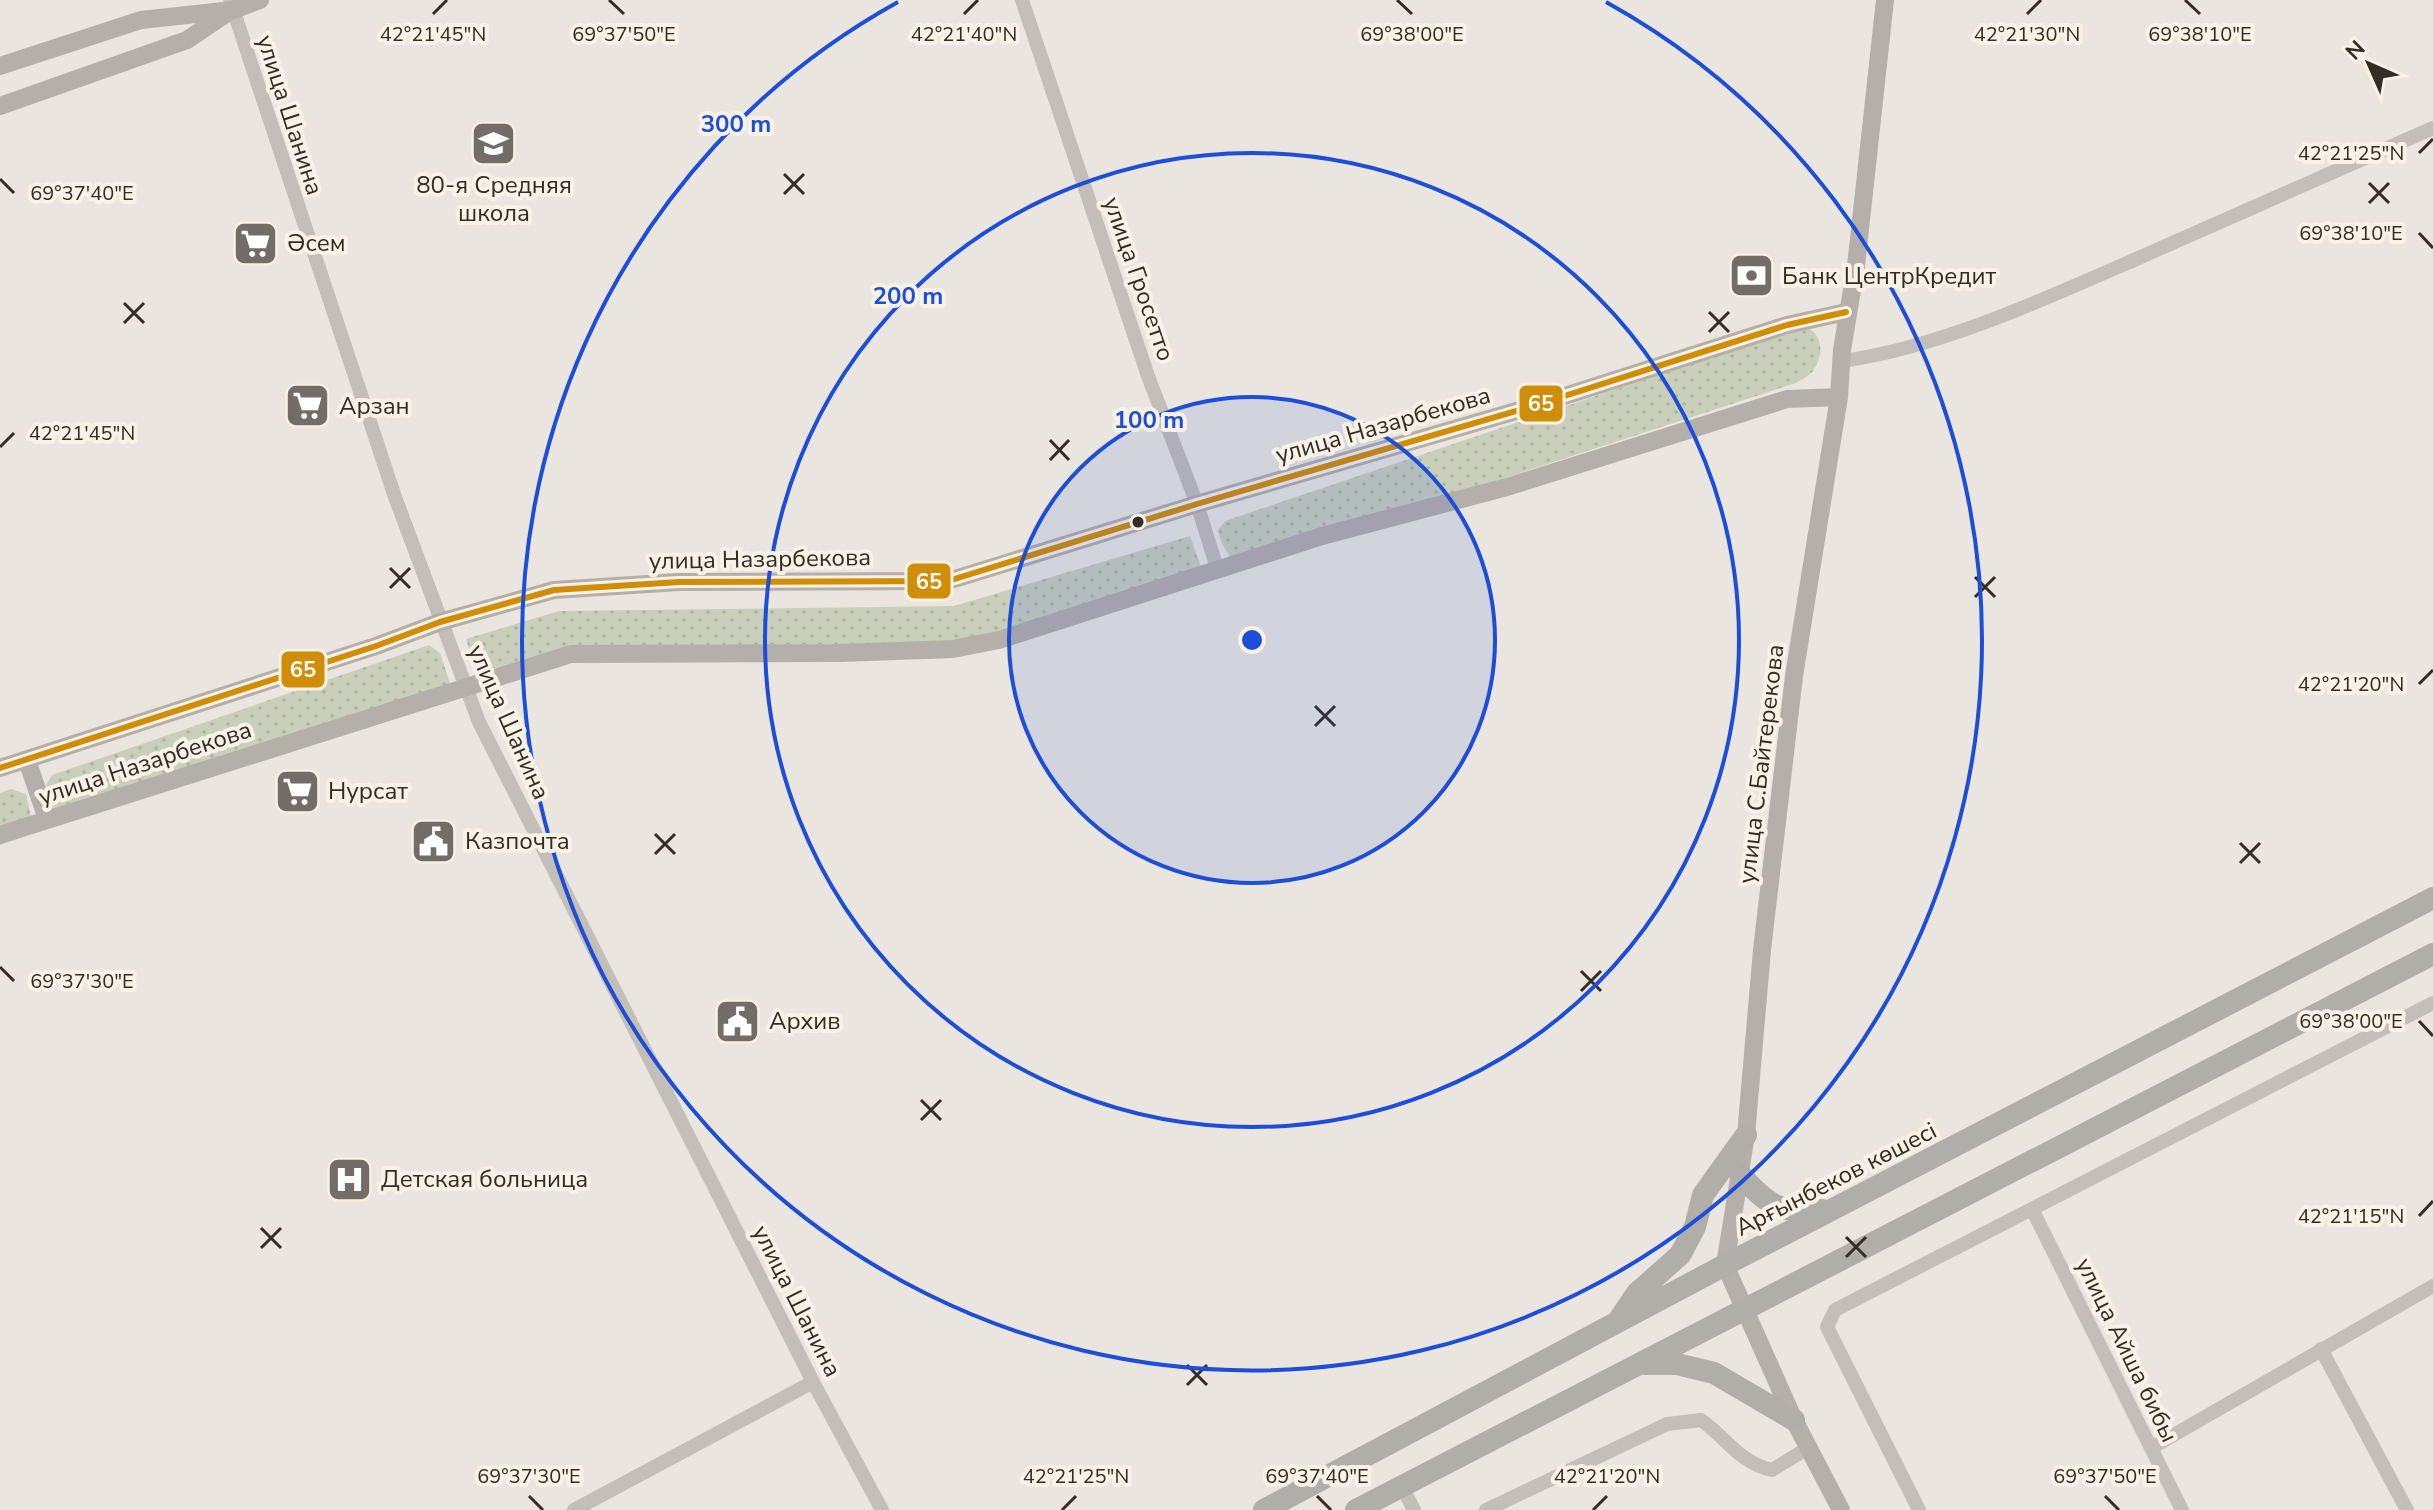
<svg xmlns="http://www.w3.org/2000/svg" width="2433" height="1510" font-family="'Nunito Sans',sans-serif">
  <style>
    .grass { fill: url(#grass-dots) }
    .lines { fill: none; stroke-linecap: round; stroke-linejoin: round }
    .street { stroke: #c3beb8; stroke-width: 14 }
    .secondary { stroke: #b4afa9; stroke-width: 18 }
    .primary { stroke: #b1ada8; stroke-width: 22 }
    .bus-1-casing { stroke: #f7f1e6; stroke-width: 12 }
    .bus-1 { stroke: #d08e08; stroke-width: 6 }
    .ticks { fill: none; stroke: #332c27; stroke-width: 3 }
    .ring { fill: none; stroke: #1d4ed8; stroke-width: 4 }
    .bus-dot { fill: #332c27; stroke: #f7f1e6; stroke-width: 3 }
    .labels { text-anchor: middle; stroke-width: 8; stroke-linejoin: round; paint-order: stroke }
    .street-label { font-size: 24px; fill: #332c27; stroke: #f7f1e6 }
    .poi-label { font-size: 24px; fill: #332c27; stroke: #f7f1e6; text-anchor: start }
    .ticks-label { font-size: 20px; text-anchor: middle; fill: #332c27; stroke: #f7f1e6; stroke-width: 8; stroke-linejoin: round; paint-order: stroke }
    .centre { fill: #1d4ed8; stroke: #f7f1e6; stroke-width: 4 }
    .ring-label { font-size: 24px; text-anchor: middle; font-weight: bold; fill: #1d4ed8; stroke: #f7f1e6; stroke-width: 8; stroke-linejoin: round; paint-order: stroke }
    .line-badge { stroke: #f7f1e6; stroke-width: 3 }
    .badge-label { font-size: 22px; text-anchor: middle; font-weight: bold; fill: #fff }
  </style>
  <defs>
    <pattern id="grass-dots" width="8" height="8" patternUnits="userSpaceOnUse" patternTransform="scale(2)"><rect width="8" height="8" fill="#cacfbb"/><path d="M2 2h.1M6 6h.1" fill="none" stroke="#aeb2a1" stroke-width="1.8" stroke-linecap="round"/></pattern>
  </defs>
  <rect width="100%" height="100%" fill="#eae6df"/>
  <path class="grass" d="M1803 326C1823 332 1825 354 1813 371 1809 376 1801 380 1796 383L1238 565C1227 554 1221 545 1218 530L1225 521Z
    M1190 536 1203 572 959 653 578 651 480 682 466 639 559 611 954 606Z
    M429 645 440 653 451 686 57 816 46 785 52 775Z
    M11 789 26 794 32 821 26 836 0 845V793Z"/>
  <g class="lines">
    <path class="street" d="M230 0 395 497 479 722 813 1382 882 1510
      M1022 0 1148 376 1197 504 1218 571
      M1842 361C1938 348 2045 299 2134 260 2233 216 2333 172 2433 128
      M2032 1209 2182 1510
      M2321 1349 2407 1510
      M2151 1448 2433 1286
      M1402 1487 1414 1510
      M574 1510 813 1382
      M1486 1510 1667 1424 1701 1420C1726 1437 1739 1463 1772 1470L1808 1448
      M1919 1510 1827 1327 1835 1310 2433 1003"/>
    <path class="secondary" d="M0 66 141 20 233 10 260 0
      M0 106 187 40 230 11
      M27 760 47 819
      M0 768 376 646 440 622 554 590 679 582 948 581 1197 504 1530 407 1787 325 1846 312
      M0 835 571 654 840 653 953 649 999 640 1322 536 1507 487 1787 399 1839 397
      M1841 1510 1794 1420 1725 1265 1746 1135 1762 950 1794 676 1839 397 1842 350 1856 266 1885 0"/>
    <path class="primary" d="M1740 1174C1766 1204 1781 1215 1822 1210
      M1620 1318 1637 1293 1680 1255 1695 1227 1703 1195 1746 1135
      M1646 1364H1677L1714 1373 1794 1420
      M1264 1510 1725 1265 2433 898
      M1356 1510 2433 954"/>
    <defs>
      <path id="bus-1" d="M0 768 376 646 440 622 554 590 679 582 948 581 1197 504 1530 407 1787 325 1846 312"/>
    </defs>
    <use href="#bus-1" class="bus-1-casing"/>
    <use href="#bus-1" class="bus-1"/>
  </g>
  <path class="ticks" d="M609 0 624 14M1397 0 1412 14M2185 0 2200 14M433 14 447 0M964 14 978 0M2027 14 2041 0M2419 153 2433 139M784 174 804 194M0 179 14 193M2369 183 2389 203M784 194 804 174M2369 203 2389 183M2419 233 2433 248M124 303 144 323M1709 312 1729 332M124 323 144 303M1709 332 1729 312M1050 440 1069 460M0 447 14 433M1050 460 1069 440M390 568 410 588M1975 577 1995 597M390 588 410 568M1975 597 1995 577M2419 684 2433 670M1315 706 1335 726M1315 726 1335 706M655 834 675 854M2240 843 2260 863M655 854 675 834M2240 863 2260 843M0 967 14 981M1581 971 1601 991M1581 991 1601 971M2419 1021 2433 1036M921 1100 941 1120M921 1120 941 1100M2419 1216 2433 1201M261 1228 281 1248M1846 1237 1866 1257M261 1248 281 1228M1846 1257 1866 1237M1187 1365 1207 1385M1187 1385 1207 1365M529 1496 543 1510M1317 1496 1331 1510M2105 1496 2119 1510M1062 1510 1076 1496M1593 1510 1607 1496"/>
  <circle cx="1252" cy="640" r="243" fill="#1d4ed8" fill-opacity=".12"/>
  <g class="ring">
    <circle cx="1252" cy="640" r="243"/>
    <circle cx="1252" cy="640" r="487"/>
    <path d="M1606 2A730 730 0 1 1 898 2"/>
  </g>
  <defs>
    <symbol id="school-square" viewBox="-11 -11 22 22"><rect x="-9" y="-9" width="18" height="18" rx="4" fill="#736d67" stroke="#f7f1e6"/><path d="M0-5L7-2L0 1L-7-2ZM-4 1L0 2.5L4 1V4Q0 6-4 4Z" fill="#fff"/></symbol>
    <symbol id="supermarket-square" viewBox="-11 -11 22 22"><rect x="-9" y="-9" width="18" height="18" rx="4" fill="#736d67" stroke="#f7f1e6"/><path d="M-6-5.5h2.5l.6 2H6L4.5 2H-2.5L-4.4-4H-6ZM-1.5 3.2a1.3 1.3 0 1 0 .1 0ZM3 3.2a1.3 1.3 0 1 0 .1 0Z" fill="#fff"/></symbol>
    <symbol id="bank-square" viewBox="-11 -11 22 22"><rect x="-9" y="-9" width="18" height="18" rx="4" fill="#736d67" stroke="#f7f1e6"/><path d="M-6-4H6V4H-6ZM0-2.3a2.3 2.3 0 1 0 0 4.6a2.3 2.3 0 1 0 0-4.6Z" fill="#fff"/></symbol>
    <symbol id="civic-square" viewBox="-11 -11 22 22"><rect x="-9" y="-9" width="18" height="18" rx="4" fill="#736d67" stroke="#f7f1e6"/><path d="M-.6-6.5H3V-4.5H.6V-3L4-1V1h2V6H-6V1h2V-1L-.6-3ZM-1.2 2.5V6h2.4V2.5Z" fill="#fff"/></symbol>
    <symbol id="hospital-square" viewBox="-11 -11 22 22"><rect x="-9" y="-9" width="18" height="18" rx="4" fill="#736d67" stroke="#f7f1e6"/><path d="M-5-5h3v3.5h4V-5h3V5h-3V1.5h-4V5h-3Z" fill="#fff"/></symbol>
  </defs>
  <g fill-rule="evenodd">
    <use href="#school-square" x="468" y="118" width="51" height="51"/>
    <use href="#supermarket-square" x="230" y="218" width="51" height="51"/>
    <use href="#bank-square" x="1726" y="250" width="51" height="51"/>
    <use href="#supermarket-square" x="282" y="380" width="51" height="51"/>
    <use href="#supermarket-square" x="272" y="766" width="51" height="51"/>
    <use href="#civic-square" x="408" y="816" width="51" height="51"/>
    <use href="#civic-square" x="712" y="996" width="51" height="51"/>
    <use href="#hospital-square" x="324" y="1154" width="51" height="51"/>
  </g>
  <circle class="bus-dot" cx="1138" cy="522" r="7"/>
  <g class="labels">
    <g class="street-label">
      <text transform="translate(290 115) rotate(72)" y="8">улица Шанина</text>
      <text transform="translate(1139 279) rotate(71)" y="8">улица Гросетто</text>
      <text transform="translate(1383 425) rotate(-16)" y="8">улица Назарбекова</text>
      <text transform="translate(760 559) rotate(-1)" y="8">улица Назарбекова</text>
      <text transform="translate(509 722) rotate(66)" y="8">улица Шанина</text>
      <text transform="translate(145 763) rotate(-18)" y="8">улица Назарбекова</text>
      <text transform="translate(1761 764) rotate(-83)" y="8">улица С.Байтерекова</text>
      <text transform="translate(1836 1179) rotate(-27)" y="8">Арғынбеков көшесі</text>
      <text transform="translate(797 1301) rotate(63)" y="8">улица Шанина</text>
      <text transform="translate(2127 1350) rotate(64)" y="8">улица Айша бибы</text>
    </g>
    <g class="poi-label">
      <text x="494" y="193" text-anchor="middle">80-я Средняя<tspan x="494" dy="28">школа</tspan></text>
      <text x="287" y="251">Əсем</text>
      <text x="1782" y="284">Банк ЦентрКредит</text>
      <text x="339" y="414">Арзан</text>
      <text x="328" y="799">Нурсат</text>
      <text x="465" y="849">Казпочта</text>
      <text x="769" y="1029">Архив</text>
      <text x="381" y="1187">Детская больница</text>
    </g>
  </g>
  <g class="ticks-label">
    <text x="2200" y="41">69°38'10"E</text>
    <text x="433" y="41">42°21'45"N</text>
    <text x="624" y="41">69°37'50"E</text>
    <text x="964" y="41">42°21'40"N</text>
    <text x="1412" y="41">69°38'00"E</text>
    <text x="2027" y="41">42°21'30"N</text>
    <text x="2351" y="160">42°21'25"N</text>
    <text x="82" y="200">69°37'40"E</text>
    <text x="2351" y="240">69°38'10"E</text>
    <text x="82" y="440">42°21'45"N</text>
    <text x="2351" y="691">42°21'20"N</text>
    <text x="82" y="988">69°37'30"E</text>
    <text x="2351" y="1028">69°38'00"E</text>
    <text x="2351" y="1223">42°21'15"N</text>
    <text x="1076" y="1483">42°21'25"N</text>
    <text x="1607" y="1483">42°21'20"N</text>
    <text x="529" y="1483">69°37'30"E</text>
    <text x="1317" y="1483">69°37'40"E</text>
    <text x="2105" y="1483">69°37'50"E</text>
  </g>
  <circle cx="1252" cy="640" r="12" class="centre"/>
  <g class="ring-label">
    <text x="736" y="132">300 m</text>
    <text x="908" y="304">200 m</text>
    <text x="1149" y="428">100 m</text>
  </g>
  <g class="line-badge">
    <rect x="1518" y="384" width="46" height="39" rx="8" fill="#d08e08"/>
    <rect x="906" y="562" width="46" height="38" rx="8" fill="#d08e08"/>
    <rect x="280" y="650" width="46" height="39" rx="8" fill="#d08e08"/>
  </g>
  <g class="badge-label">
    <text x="1541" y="411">65</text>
    <text x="929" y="589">65</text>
    <text x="303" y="677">65</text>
  </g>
  <g transform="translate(2369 64) rotate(315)" stroke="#f7f1e6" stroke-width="6" paint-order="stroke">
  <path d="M0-6L14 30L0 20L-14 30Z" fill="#332c27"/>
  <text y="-12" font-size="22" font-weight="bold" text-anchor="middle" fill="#332c27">N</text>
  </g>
</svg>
